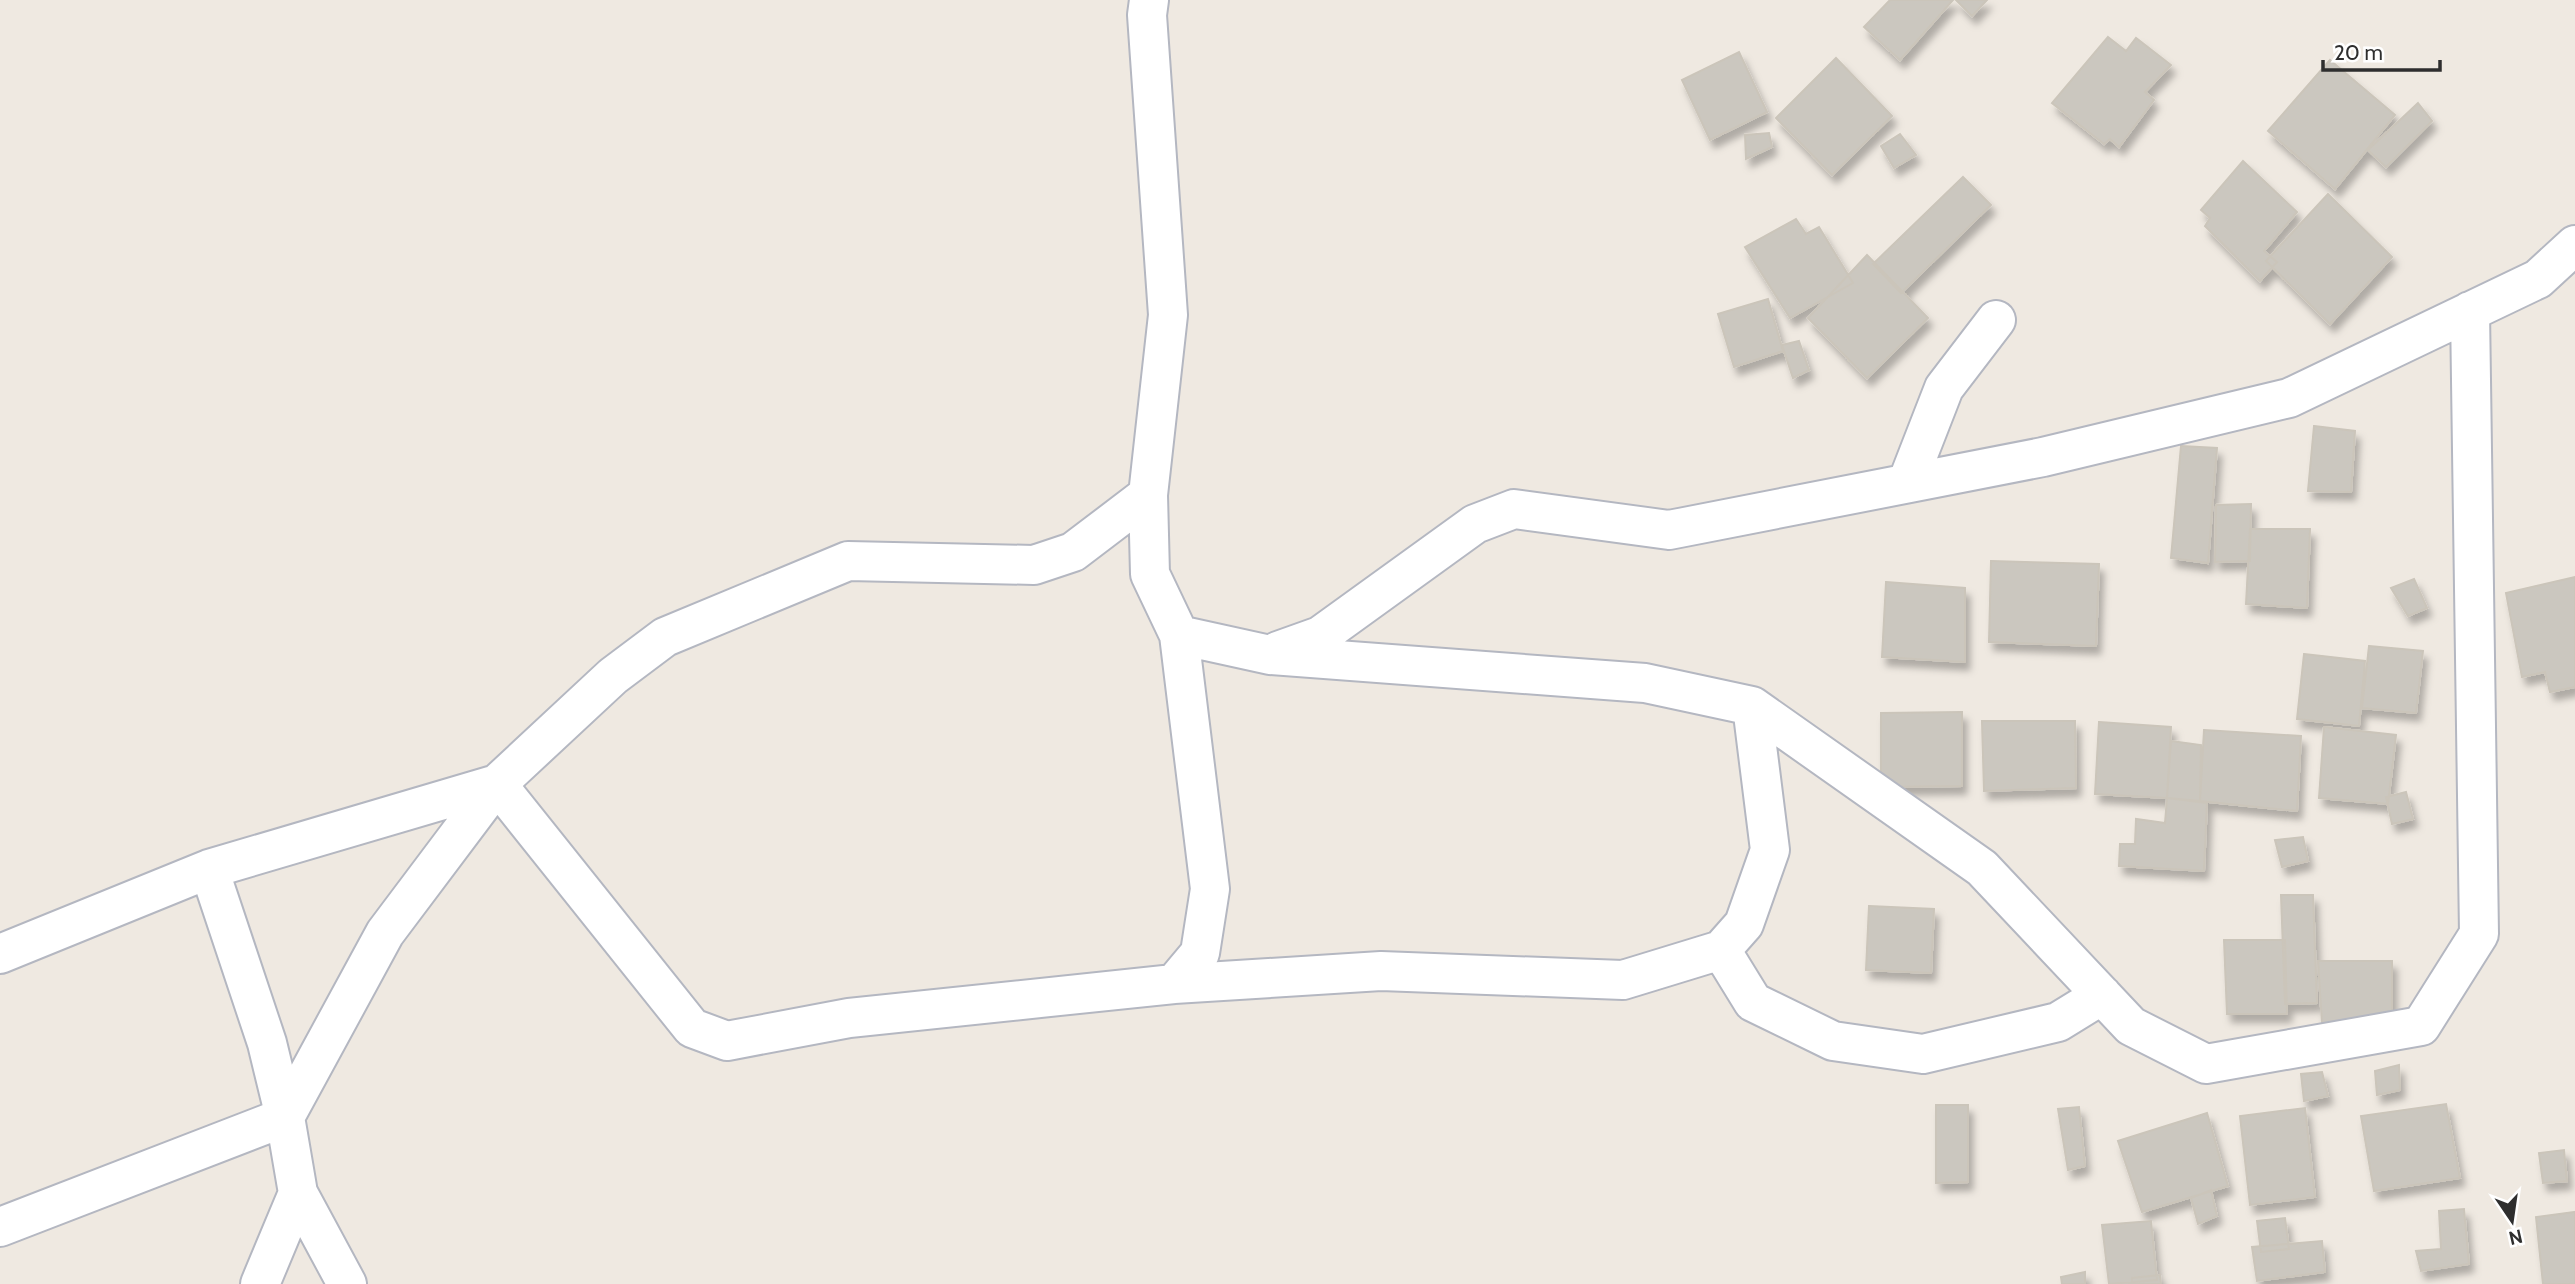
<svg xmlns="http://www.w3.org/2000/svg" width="2575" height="1284" font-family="Cabin,sans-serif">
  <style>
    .building { fill: #cbc7bf; stroke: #cbc5ba; stroke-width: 2; filter: url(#shadow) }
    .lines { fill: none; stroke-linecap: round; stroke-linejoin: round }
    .minor-casing { stroke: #b4b7c1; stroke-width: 42 }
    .minor { stroke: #fff; stroke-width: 38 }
  </style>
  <defs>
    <filter id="shadow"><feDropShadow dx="4.5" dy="8" stdDeviation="3.5" flood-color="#0004"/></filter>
  </defs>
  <rect width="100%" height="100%" fill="#efe9e1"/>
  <path class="building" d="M1890 0H1953L1900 60 1864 27Z
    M1956 0H1987L1972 16Z
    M2108 37 2126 51 2136 38 2171 65 2145 92 2154 100 2119 147 2110 139 2104 144 2052 103Z
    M1739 52 1767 112 1710 140 1682 80Z
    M1836 58 1892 116 1832 175 1776 118Z
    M2330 60 2395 115 2335 189 2268 131Z
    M2418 103 2432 121 2386 167 2368 150Z
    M1769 133 1772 147 1746 159 1745 135Z
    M1900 134 1916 155 1894 168 1881 146Z
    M2243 161 2297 212 2264 251 2277 262 2260 281 2205 226 2210 218 2201 210Z
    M1963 177 1991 205 1901 293 1873 264Z
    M2328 194 2392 257 2330 324 2266 261Z
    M1796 219 1806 234 1819 227 1853 283 1790 318 1745 247Z
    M1867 255 1928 318 1867 378 1808 318Z
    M1768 299 1783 351 1734 367 1718 314Z
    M1799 341 1809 370 1793 378 1782 345Z
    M2314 426 2355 431 2351 492 2308 491Z
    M2181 446 2217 448 2208 563 2171 558Z
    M2251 504 2250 561 2215 562 2216 505Z
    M2250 529H2310L2307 608 2246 604Z
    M1991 561 2099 564 2096 646 1989 642Z
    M2575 577V687L2550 692 2545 672 2522 677 2506 593Z
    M2414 579 2427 608 2408 616 2391 588Z
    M1886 582 1965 588V662L1882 657Z
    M2369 646 2423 651 2416 713 2362 708Z
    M2304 654 2365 661 2359 726 2297 719Z
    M1962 712V786L1881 787V713Z
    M1982 721H2075L2076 788 1984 791Z
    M2099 722 2171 727 2167 798 2095 794Z
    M2324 727 2396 735 2388 804 2319 798Z
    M2204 730 2301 736 2297 811 2200 801Z
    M2171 741 2201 745 2200 801 2167 798Z
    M2406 792 2413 819 2392 824 2386 797Z
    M2167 798 2207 803 2204 871 2119 866 2120 844H2135L2136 819 2165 823Z
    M2303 837 2308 861 2282 867 2275 840Z
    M2281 895H2313L2317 1003 2285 1004Z
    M1869 906 1934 909 1931 973 1866 970Z
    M2224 940H2285L2287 1014H2227Z
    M2318 961H2392V1021L2322 1023Z
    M2399 1065 2400 1090 2377 1095 2375 1071Z
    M2322 1072 2328 1096 2304 1101 2301 1074Z
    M2446 1104 2460 1178 2374 1191 2361 1116Z
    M1936 1105H1968V1182L1936 1183Z
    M2079 1107 2085 1166 2068 1170 2058 1109Z
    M2305 1108 2315 1197 2250 1205 2240 1116Z
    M2207 1113 2228 1186 2142 1212 2118 1141Z
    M2564 1150 2567 1181 2543 1183 2539 1153Z
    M2211 1190 2217 1216 2198 1224 2191 1198Z
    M2464 1209 2469 1264 2421 1271 2416 1251 2441 1249 2439 1211Z
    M2575 1212V1284H2543L2536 1217Z
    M2285 1218 2289 1249 2261 1252 2257 1221Z
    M2151 1221 2157 1280 2109 1284 2102 1225Z
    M2322 1241 2325 1272 2257 1281 2252 1247Z
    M2085 1272V1284H2062L2061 1277Z
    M2160 1275 2161 1284H2132V1278Z"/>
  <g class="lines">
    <defs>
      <path id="minor" d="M1149 0 1147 15 1168 315 1148 495 1150 574 1179 635 1270 655 1645 683 1752 706 1982 868 2131 1026 2206 1064 2421 1026 2479 934 2470 311
        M1907 483 1944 388 1996 320
        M1278 651 1320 636 1475 524 1514 509 1669 530 2043 457 2289 398 2538 279 2575 245
        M1721 950 1753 1002 1833 1041 1923 1054 2058 1022 2102 995
        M0 954 209 869 497 784 692 1028 727 1041 849 1018 1174 984 1200 953 1210 889 1179 635
        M1174 984 1381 971 1623 980 1721 950 1744 924 1770 850 1752 706
        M298 1193 347 1284
        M0 1227 285 1117 267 1043 209 869
        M260 1284 298 1193 285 1117 385 933 497 784 613 676 665 637 848 561 1034 565 1073 552 1148 495"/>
    </defs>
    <use href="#minor" class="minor-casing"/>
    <use href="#minor" class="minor"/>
  </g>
  <g transform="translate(2512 1221) rotate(167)" stroke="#ffffff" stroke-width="5" paint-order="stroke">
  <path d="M0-5L12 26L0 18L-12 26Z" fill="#2e2e2e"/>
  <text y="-10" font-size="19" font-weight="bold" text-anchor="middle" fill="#2e2e2e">N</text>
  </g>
  <path d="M2323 60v10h117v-10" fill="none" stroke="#2e2e2e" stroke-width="3.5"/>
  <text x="2334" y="60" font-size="21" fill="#2e2e2e" stroke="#ffffff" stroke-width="5" paint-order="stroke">20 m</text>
</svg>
